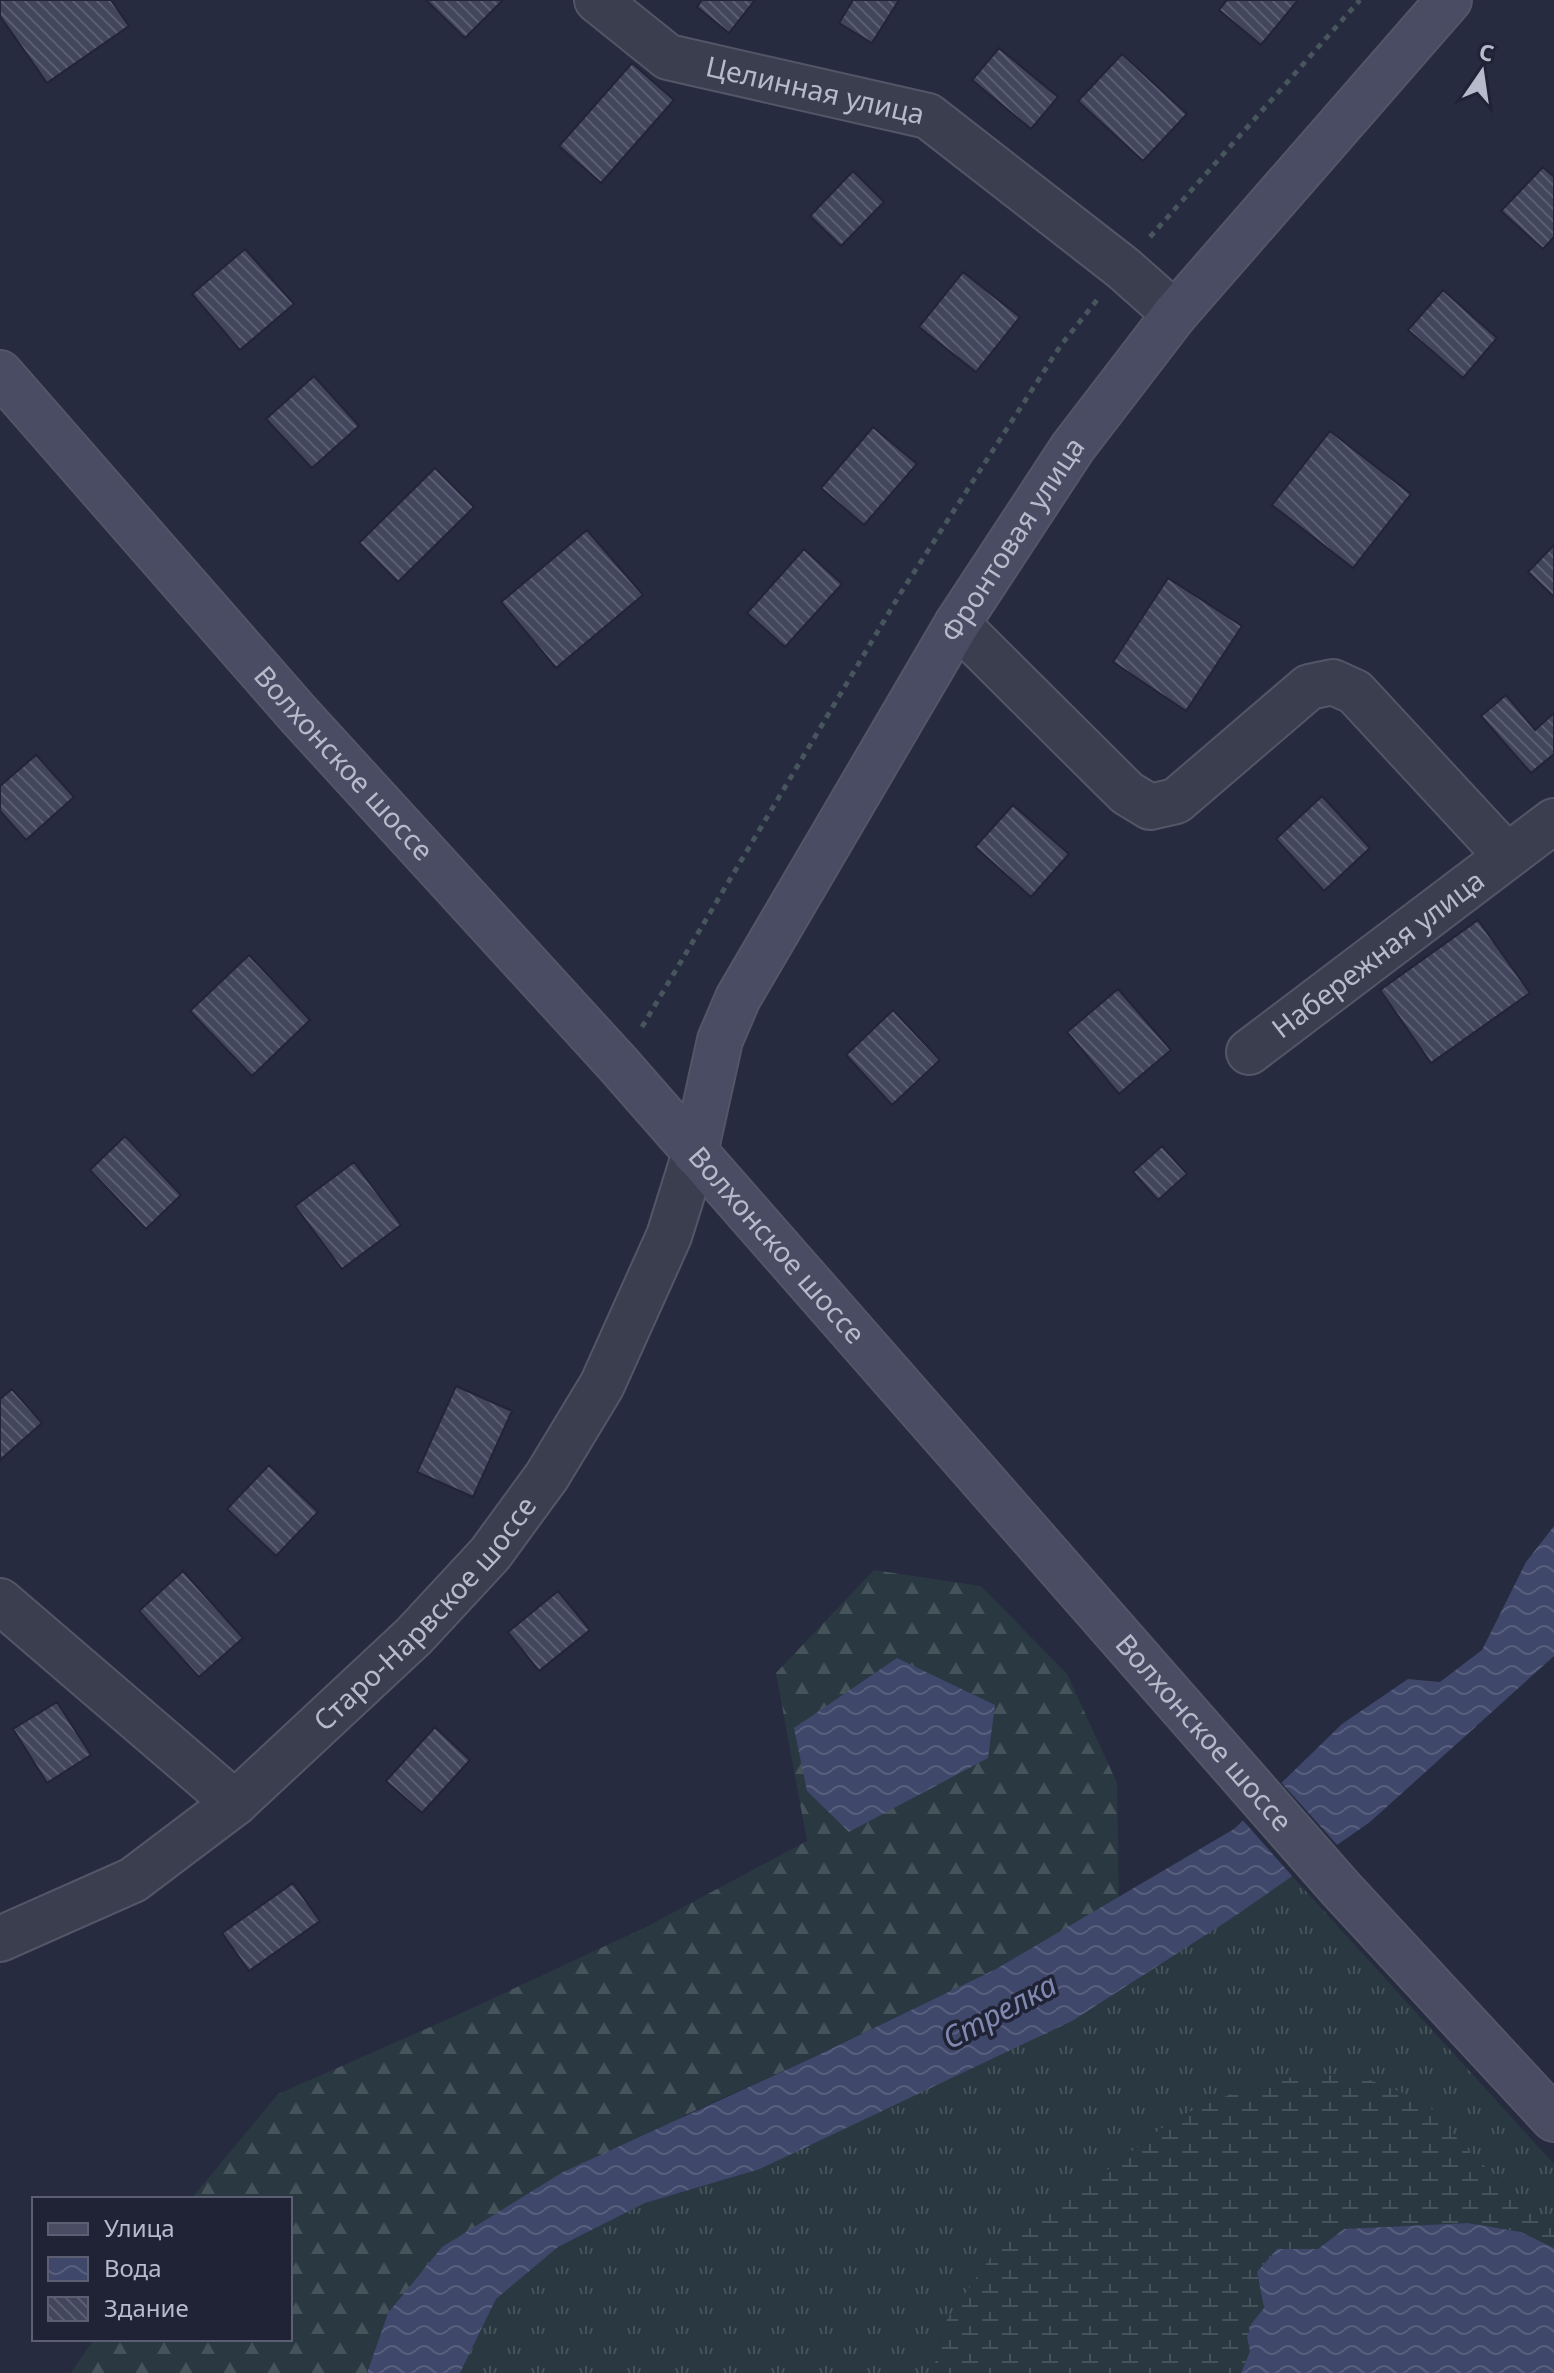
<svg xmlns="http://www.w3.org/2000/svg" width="1554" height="2373" font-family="'Noto Sans',sans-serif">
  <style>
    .grass { fill: url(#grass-tufts) }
    .forest { fill: url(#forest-firs) }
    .wetland { fill: url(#wetland-marsh) }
    .water { fill: url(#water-waves) }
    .pier { fill: #272b40 }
    .building { fill: url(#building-back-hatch); stroke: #222537; stroke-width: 2 }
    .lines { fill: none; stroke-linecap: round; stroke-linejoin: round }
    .street-casing { stroke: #535667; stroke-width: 48 }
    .secondary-casing { stroke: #535667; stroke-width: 48 }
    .path { stroke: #47555d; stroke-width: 5; stroke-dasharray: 6 6; stroke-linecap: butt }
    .street { stroke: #3b3e4f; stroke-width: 44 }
    .secondary { stroke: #494c62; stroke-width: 44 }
    .labels { text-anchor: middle; stroke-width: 7; stroke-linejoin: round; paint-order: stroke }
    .street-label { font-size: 28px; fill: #b7baca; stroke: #202335 }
    .water-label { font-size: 30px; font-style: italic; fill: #8089b0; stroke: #202335 }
  </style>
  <defs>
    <pattern id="grass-tufts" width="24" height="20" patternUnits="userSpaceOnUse" patternTransform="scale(2)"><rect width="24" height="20" fill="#293841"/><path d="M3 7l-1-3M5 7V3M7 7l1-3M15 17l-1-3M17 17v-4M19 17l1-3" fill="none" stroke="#46535b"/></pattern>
    <pattern id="forest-firs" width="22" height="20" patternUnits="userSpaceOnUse" patternTransform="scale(2)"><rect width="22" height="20" fill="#293841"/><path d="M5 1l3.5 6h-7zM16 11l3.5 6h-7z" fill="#46535b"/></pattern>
    <pattern id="wetland-marsh" width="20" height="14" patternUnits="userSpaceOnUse" patternTransform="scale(2)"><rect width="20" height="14" fill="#293841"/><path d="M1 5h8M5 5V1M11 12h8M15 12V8" fill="none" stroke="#46535b"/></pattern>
    <pattern id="water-waves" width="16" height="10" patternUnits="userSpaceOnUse" patternTransform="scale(2)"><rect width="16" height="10" fill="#3f476a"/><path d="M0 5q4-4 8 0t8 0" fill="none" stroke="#585f7e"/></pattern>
    <pattern id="building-back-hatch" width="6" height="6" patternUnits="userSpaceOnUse" patternTransform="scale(2)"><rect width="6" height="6" fill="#41465d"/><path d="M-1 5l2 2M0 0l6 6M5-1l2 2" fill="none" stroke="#5a5f73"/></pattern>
  </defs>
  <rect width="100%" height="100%" fill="#272b40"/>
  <path class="grass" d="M1291 1875 1554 2164V2227L1474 2157 1424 2101 1175 2118 1095 2180 943 2325 933 2373H460L496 2299 558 2247 645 2203 760 2169 842 2129 1232 1918Z"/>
  <path class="forest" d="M874 1570 981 1586 1067 1674 1117 1783 1119 1898 996 1969 812 2058 685 2115 388 2313 367 2373H71L94 2339H290V2199H191L278 2094 453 2017 646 1927 807 1841 776 1673Z"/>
  <path class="wetland" d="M1354 2074 1424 2101 1474 2157 1554 2227V2248L1521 2232 1468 2223 1344 2229 1318 2249H1277L1257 2272 1264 2308 1251 2324 1247 2338 1250 2351 1241 2373H933L943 2325 1008 2233 1095 2180 1175 2118 1266 2079Z"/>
  <path class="water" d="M1554 1526V1656L1370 1822 1232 1918 1072 2021 760 2169 645 2203 558 2247 496 2299 460 2373H367L388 2313 442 2247 563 2172 812 2058 996 1969 1234 1829 1342 1724 1408 1679 1440 1682 1482 1650 1526 1562Z
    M897 1658 995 1705 988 1758 849 1832 807 1791 794 1728Z
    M1468 2223 1521 2232 1554 2248V2373H1241L1250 2351 1247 2338 1251 2324 1264 2308 1257 2272 1277 2249H1318L1344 2229Z"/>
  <path class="pier" d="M1279 1780 1339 1847 1294 1878 1240 1817Z"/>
  <path class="building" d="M0 0H111L129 26 47 83 0 16Z
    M426 0H503L465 38Z
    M702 0H755L729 33 697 7Z
    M853 0H899L872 43 839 23Z
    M1227 0H1298L1261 45 1219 10Z
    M999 48 1058 97 1031 129 972 80Z
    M1122 54 1187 114 1143 161 1078 101Z
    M632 63 674 100 601 183 559 146Z
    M1543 167 1554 177V237L1543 249 1501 211Z
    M853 171 884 202 841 246 810 216Z
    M245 249 294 304 240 350 192 294Z
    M963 272 1020 317 976 372 919 327Z
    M1443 290 1497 338 1463 378 1408 330Z
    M314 376 359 426 312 468 266 419Z
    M873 427 917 464 864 525 821 488Z
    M1330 431 1411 494 1353 568 1272 505Z
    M435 468 474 507 398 582 359 543Z
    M587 530 643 595 556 668 501 602Z
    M1554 545V597L1528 572Z
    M804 549 842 584 785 647 747 613Z
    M1168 578 1242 626 1186 711 1113 662Z
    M1506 695 1535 730 1554 713V754L1531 773 1481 716Z
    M36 755 74 797 26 840 0 811V786Z
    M1322 796 1370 848 1324 891 1276 839Z
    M1013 805 1069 854 1031 897 975 847Z
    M1478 920 1530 993 1431 1063 1380 990Z
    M249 955 310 1020 252 1076 190 1011Z
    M1118 989 1171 1050 1119 1094 1067 1032Z
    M893 1010 940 1060 892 1105 846 1055Z
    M125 1136 181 1195 146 1229 90 1170Z
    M1162 1146 1187 1174 1158 1200 1133 1172Z
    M354 1162 401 1225 342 1269 295 1206Z
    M456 1386 512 1411 473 1497 417 1472Z
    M12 1389 42 1423 0 1460V1399Z
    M269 1465 318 1512 276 1556 227 1509Z
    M183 1571 243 1638 199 1677 139 1611Z
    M558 1591 590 1630 539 1671 508 1632Z
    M57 1702 91 1755 47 1783 13 1729Z
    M435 1727 470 1760 422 1813 386 1781Z
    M293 1883 320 1921 249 1971 222 1933Z"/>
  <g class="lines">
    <defs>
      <g id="street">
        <path id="s1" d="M597 0 668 57 928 116 1123 268 1175 314"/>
        <path d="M957 624 1127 793 1150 807 1176 801 1309 687 1333 682 1355 692 1507 856"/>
        <path id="s2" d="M1249 1052 1554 821"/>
        <path d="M0 1601 235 1803"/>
        <path id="s3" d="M0 1939 133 1880 235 1803 414 1636 490 1554 547 1476 602 1385 669 1236 695 1153"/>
      </g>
      <g id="secondary">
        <path id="s4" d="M0 373 299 715 618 1064 1341 1889 1554 2119"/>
        <path id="s5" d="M695 1153 720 1040 738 998 957 624 1073 447 1175 314 1449 0"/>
      </g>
    </defs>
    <use href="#street" class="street-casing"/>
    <use href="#secondary" class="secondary-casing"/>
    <path class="path" d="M1150 237 1360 0
      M642 1027 900 594 1061 345 1097 300"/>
    <use href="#street" class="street"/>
    <use href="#secondary" class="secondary"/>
  </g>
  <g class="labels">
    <g class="street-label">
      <text dy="10" stroke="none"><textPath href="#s1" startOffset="242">Целинная улица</textPath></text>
      <text dy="10" stroke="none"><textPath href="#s5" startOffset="696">Фронтовая улица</textPath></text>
      <text dy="10" stroke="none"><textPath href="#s4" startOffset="520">Волхонское шоссе</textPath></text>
      <text dy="10" stroke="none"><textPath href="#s2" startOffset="162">Набережная улица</textPath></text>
      <text dy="10" stroke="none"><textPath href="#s4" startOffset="1168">Волхонское шоссе</textPath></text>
      <text dy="10" stroke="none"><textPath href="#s3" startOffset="542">Старо-Нарвское шоссе</textPath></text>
      <text dy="10" stroke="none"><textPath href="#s4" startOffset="1816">Волхонское шоссе</textPath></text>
    </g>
    <g class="water-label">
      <text transform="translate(1000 2012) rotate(-28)" y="10">Стрелка</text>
    </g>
  </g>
  <rect x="32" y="2197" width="260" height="144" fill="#202335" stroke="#5c5f71" stroke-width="2"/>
  <rect x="48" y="2223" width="40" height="12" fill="#494c62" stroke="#5c5f71" stroke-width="2"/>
  <text x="104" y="2237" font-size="24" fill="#b7baca">Улица</text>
  <rect x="48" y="2257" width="40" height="24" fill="url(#water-waves)" stroke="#5c5f71" stroke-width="2"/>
  <text x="104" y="2277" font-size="24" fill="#b7baca">Вода</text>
  <rect x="48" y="2297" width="40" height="24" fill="url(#building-back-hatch)" stroke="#5c5f71" stroke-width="2"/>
  <text x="104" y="2317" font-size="24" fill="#b7baca">Здание</text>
  <g transform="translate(1482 72) rotate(13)" stroke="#202335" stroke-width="6" paint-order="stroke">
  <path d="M0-6L14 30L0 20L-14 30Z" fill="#b7baca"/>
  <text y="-12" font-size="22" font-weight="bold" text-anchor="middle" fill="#b7baca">С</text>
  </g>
</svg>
